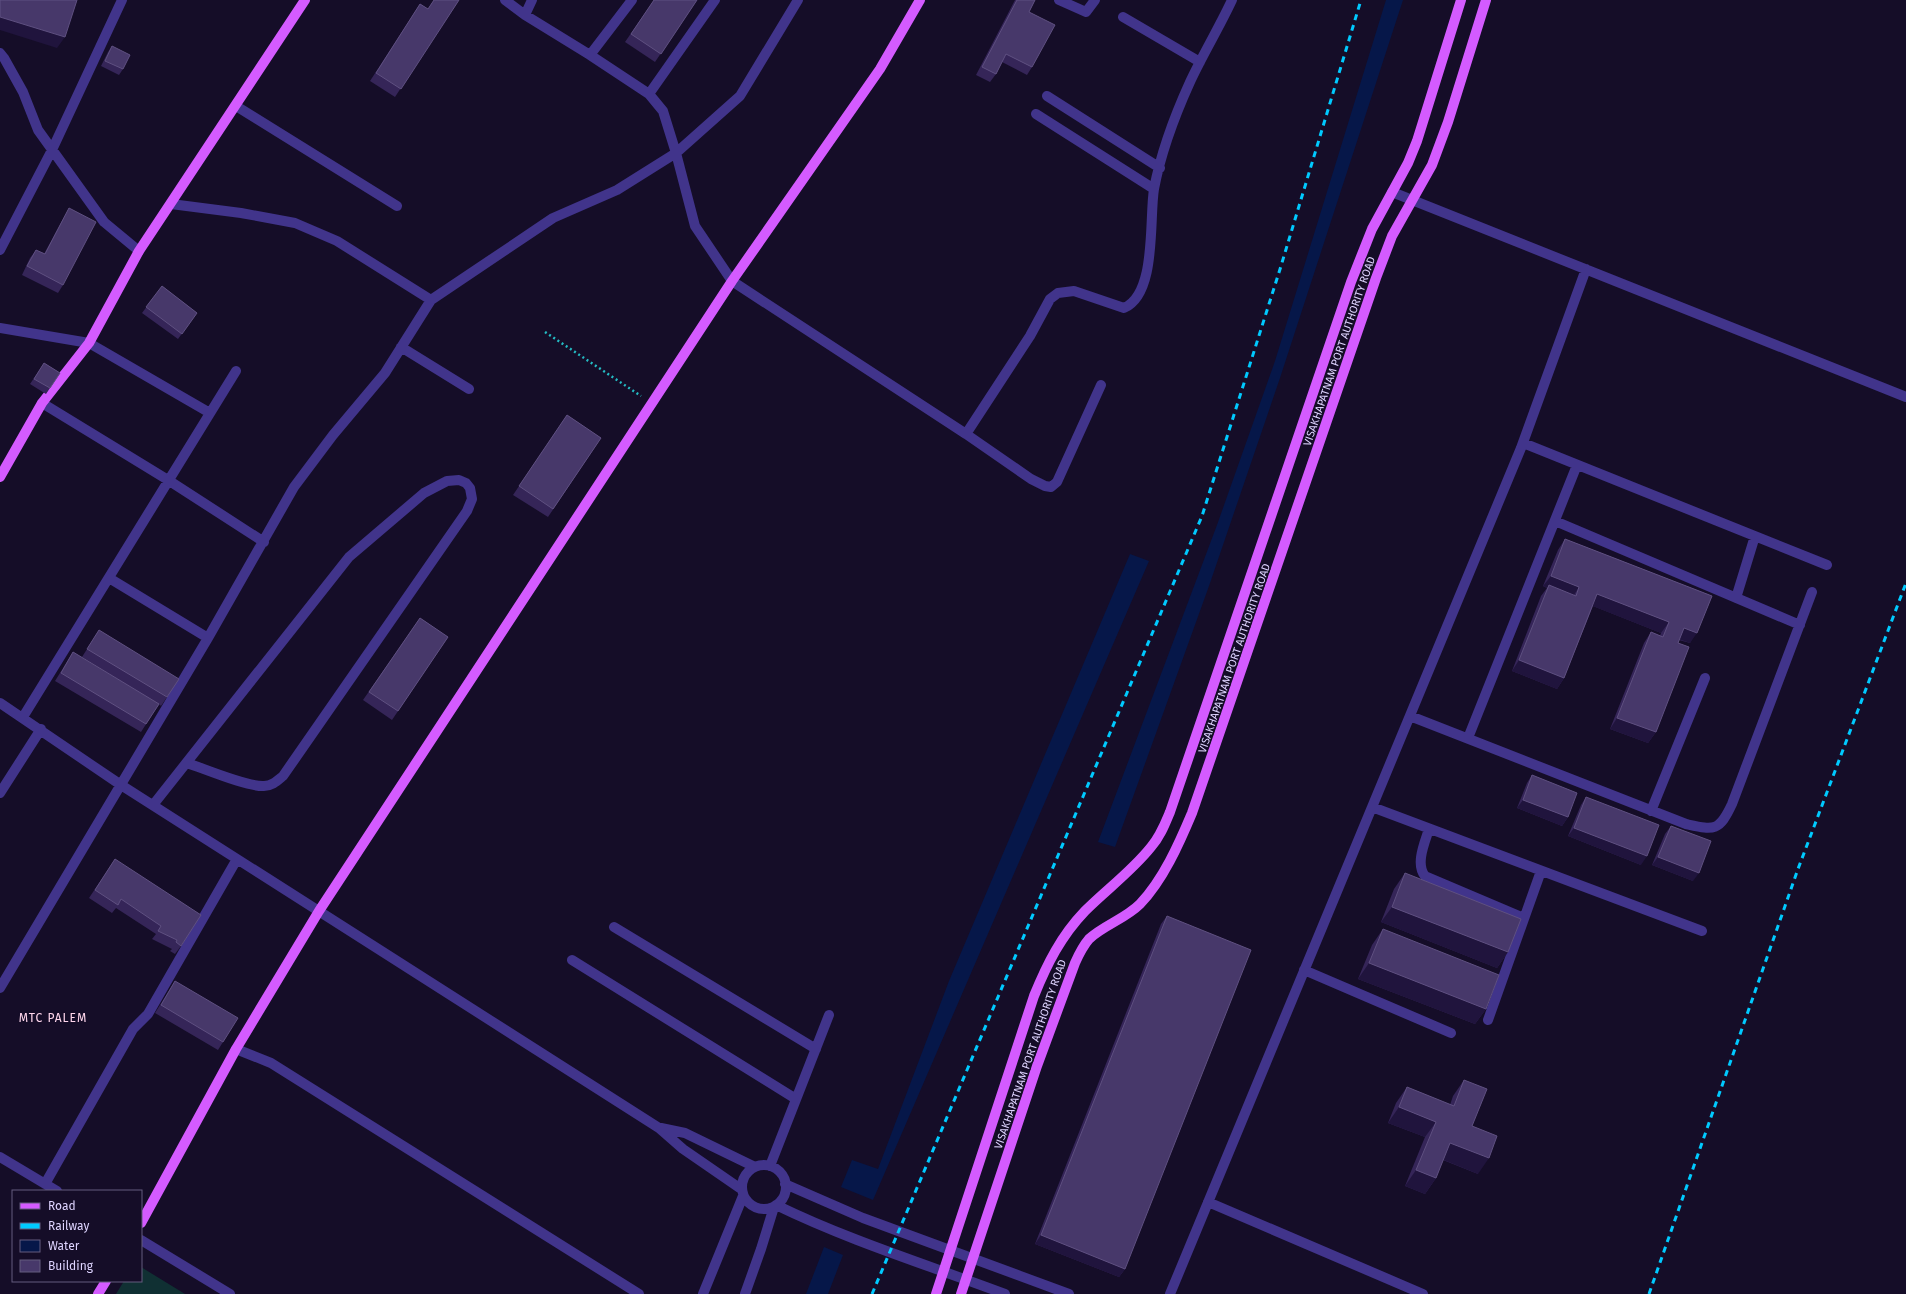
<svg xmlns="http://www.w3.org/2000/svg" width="1906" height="1294" font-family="'Fira Sans',sans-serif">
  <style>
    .green { fill: #103033 }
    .water { fill: #061749 }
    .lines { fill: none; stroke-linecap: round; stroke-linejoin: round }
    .path { stroke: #24bbc3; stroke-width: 2.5; stroke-dasharray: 2 3; stroke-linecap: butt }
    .minor { stroke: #41348b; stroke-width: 10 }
    .major { stroke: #d45bff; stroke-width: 10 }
    .rail { stroke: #00caff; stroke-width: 3; stroke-dasharray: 6 5; stroke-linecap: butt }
    .wall { fill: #352558 }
    .shaded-wall { fill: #20143d }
    .building { fill: #47386a; stroke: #5f5081 }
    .labels { text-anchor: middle; stroke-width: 3; stroke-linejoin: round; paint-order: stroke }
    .street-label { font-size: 11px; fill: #ded4ff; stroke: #150d28 }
    .neighbourhood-label { font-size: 12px; letter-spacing: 1px; fill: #ffd6ec; stroke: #150d28 }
  </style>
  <rect width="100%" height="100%" fill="#150d28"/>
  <path class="green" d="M141 1267 185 1294H116L124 1281H141Z"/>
  <path class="water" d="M1386 0H1403L1280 378 1209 586 1115 847 1098 842 1217 525 1275 361Z
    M1130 554 1149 561 873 1200 841 1187 852 1160 878 1169 949 981Z
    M824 1247 843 1255 828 1294H806Z"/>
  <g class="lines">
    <path class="path" d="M545 332 641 396"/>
    <path class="minor" d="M505 0 525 15 590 55 649 94 663 111 676 153 695 226 732 281 966 434 1031 479 1045 486 1051 487 1057 482 1101 385
      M1059 0 1086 12 1095 0
      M525 15 532 0
      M1123 17 1200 62
      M0 53 4 58 23 92 38 130 104 222 139 251
      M590 55 632 0
      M649 94 715 0
      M1047 96 1160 168
      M236 106 397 206
      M1036 114 1154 189
      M1392 192 1906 397
      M171 204 241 213 295 223 337 241 431 300
      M0 250 52 150 122 0
      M0 328 89 343 210 413
      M401 347 469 389
      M42 403 168 480 264 542
      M966 434 1030 336 1050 299 1058 293 1074 291 1124 308C1157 294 1149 219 1154 189 1161 152 1175 115 1190 82 1203 54 1219 28 1232 0
      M1523 443 1827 565
      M1555 521 1800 625
      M109 578 208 638
      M1736 598 1755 536
      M0 703 121 785 659 1128 683 1149 741 1189
      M1410 716 1686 824C1714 830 1719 832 1732 804L1812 592
      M23 717 236 371
      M1468 738 1577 465
      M0 793 41 729
      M153 805 349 557 424 493 447 481 459 480 466 483 470 488 472 499 467 511 283 776C277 781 272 786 264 786 247 787 205 769 187 763
      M1372 807 1702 931
      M1651 811 1705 678
      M1429 829C1425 842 1415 864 1425 876L1524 918
      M614 927 816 1049
      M572 960 796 1099
      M1304 970 1451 1033
      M0 988 208 638 294 487 333 435 385 373 431 300 553 218 617 190 676 153 740 96 798 0
      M1488 1020 1541 871
      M236 1049 271 1063 639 1294
      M661 1128 685 1133 755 1167
      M0 1157 57 1191
      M742 1187a22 22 0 1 1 44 0a22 22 0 1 1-44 0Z
      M770 1166 829 1015
      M45 1184 133 1029 148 1014 237 859
      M785 1184 863 1218 1069 1294
      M1208 1202 1423 1294
      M776 1205C850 1241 928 1265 1005 1294
      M141 1240 230 1294
      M703 1294 743 1196
      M745 1294 761 1249 774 1207
      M1170 1294 1521 448 1586 269"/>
    <path class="major" d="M0 477 42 403 89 343 139 251 305 0
      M141 1223 236 1049 319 911 732 281 880 69 920 0
      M98 1294 106 1281
      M936 1294 1034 996C1047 964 1061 936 1085 911 1107 889 1132 871 1151 847 1160 837 1165 824 1170 812L1351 282 1372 229 1408 163 1417 141 1461 0
      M961 1294 1037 1066 1075 963C1079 954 1083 946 1089 939 1104 925 1125 919 1140 904 1163 880 1179 844 1192 813L1376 278 1392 236 1432 165 1448 122 1486 0"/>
    <path class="rail" d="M872 1294 1202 516 1281 266 1361 0
      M1649 1294 1798 869 1906 583"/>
  </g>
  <path class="wall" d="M434 0H459L395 97 370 81 420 4 428 9Z
    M654 0H697L655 62 625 42Z
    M1015 0H1035L1029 12 1032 67 1027 75 1002 62 996 74 990 82 976 75Z
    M112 46 123 69 119 75 101 66 108 52Z
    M69 208 63 285 58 293 22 275 30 258 36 250 44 254 64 217Z
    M162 286 197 313 178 339 142 313Z
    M44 363 60 373 46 394 30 384Z
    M567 415 601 438 548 517 513 495Z
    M1565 539 1712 596 1690 643 1679 640 1656 732 1648 743 1610 729 1644 643 1651 632 1660 636 1661 633 1593 606 1564 678 1557 689 1512 671 1541 596 1547 588 1543 586 1558 550Z
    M420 618 448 637 392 720 363 700Z
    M99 630 167 697 161 706 159 704 141 732 55 681 73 652 150 699 82 657Z
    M1532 775 1568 817 1562 826 1517 808 1527 783Z
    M1586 797 1641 865 1568 836 1581 805Z
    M1671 826 1693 881 1652 865 1665 834Z
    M115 859 181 946 175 954 170 951 172 949 152 939 156 934 116 908 112 913 89 898Z
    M1405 873 1508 952 1497 968 1381 922 1394 889Z
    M1167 916 1125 1269 1119 1277 1035 1244 1161 924Z
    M1383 929 1486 1009 1475 1024 1358 979 1372 945Z
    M175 981 223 1042 218 1050 155 1013Z
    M1464 1080 1472 1126 1478 1174 1443 1160 1436 1178 1425 1194 1405 1186 1425 1137 1388 1123 1396 1103 1407 1087 1450 1105 1453 1096Z"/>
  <path class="shaded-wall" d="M0 17 65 37 57 48 0 30Z
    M1551 576 1579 587 1572 598 1549 585 1547 588 1543 586Z
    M1597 594 1669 622 1661 633 1590 605Z
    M1684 628 1697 633 1690 643 1676 638Z
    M1519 660 1564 678 1557 689 1512 671Z
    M1617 718 1656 732 1648 743 1610 729Z
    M1523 800 1568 817 1562 826 1517 808Z
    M1574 828 1647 856 1641 865 1568 836Z
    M1658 857 1699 873 1693 881 1652 865Z
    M1392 907 1508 952 1497 968 1381 922Z
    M1369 963 1486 1009 1475 1024 1358 979Z
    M1399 1107 1436 1122 1425 1137 1388 1123Z
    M1450 1143 1489 1158 1478 1174 1439 1158Z
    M1416 1170 1436 1178 1425 1194 1405 1186Z
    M1041 1235 1125 1269 1119 1277 1035 1244Z"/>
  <path class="building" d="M0 0H77L65 37 0 17Z
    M434 0H459L401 89 376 73 420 4 428 9Z
    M654 0H697L661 54 631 34Z
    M1017 0H1035L1029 12 1055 25 1032 67 1006 54 996 74 982 67Z
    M112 46 130 55 123 69 105 61Z
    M69 208 96 222 63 285 27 266 36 250 45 254Z
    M162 286 197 313 182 334 146 307Z
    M44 363 60 373 50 388 34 379Z
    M567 415 601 438 553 509 519 486Z
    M1565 539 1712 596 1697 633 1684 628 1678 643 1689 647 1656 732 1617 718 1651 632 1663 637 1669 622 1597 594 1564 678 1519 660 1549 585 1576 596 1579 587 1551 576Z
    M420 618 448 637 398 711 369 692Z
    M99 630 179 679 167 697 87 649Z
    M73 652 159 704 146 724 61 673Z
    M1532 775 1577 793 1568 817 1523 800Z
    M1586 797 1659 825 1647 856 1574 828Z
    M1671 826 1711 841 1699 873 1658 857Z
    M115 859 201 915 181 946 176 942 177 940 158 931 161 926 121 899 118 905 95 890Z
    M1405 873 1521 919 1508 952 1392 907Z
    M1167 916 1251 950 1125 1269 1041 1235Z
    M1383 929 1499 975 1486 1009 1369 963Z
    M175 981 238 1018 223 1042 161 1005Z
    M1464 1080 1487 1089 1472 1126 1497 1136 1489 1158 1450 1143 1436 1178 1416 1170 1436 1122 1399 1107 1407 1087 1454 1106Z"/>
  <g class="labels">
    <g class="street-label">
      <text transform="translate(1339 351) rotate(-71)" y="4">VISAKHAPATNAM PORT AUTHORITY ROAD</text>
      <text transform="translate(1234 658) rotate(-71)" y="4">VISAKHAPATNAM PORT AUTHORITY ROAD</text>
      <text transform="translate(1030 1054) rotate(-71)" y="4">VISAKHAPATNAM PORT AUTHORITY ROAD</text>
    </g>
    <g class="neighbourhood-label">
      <text x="53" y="1022">MTC PALEM</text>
    </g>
  </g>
  <rect x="12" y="1190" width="130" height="92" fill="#150d28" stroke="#655d7e"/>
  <rect x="20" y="1203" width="20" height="6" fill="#d45bff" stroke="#655d7e"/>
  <text x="48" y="1210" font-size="12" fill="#ded4ff">Road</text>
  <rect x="20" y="1223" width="20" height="6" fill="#00caff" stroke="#655d7e"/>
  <text x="48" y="1230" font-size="12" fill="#ded4ff">Railway</text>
  <rect x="20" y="1240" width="20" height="12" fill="#061749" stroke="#655d7e"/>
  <text x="48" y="1250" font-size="12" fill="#ded4ff">Water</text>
  <rect x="20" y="1260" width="20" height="12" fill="#47386a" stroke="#655d7e"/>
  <text x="48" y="1270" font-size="12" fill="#ded4ff">Building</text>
</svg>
